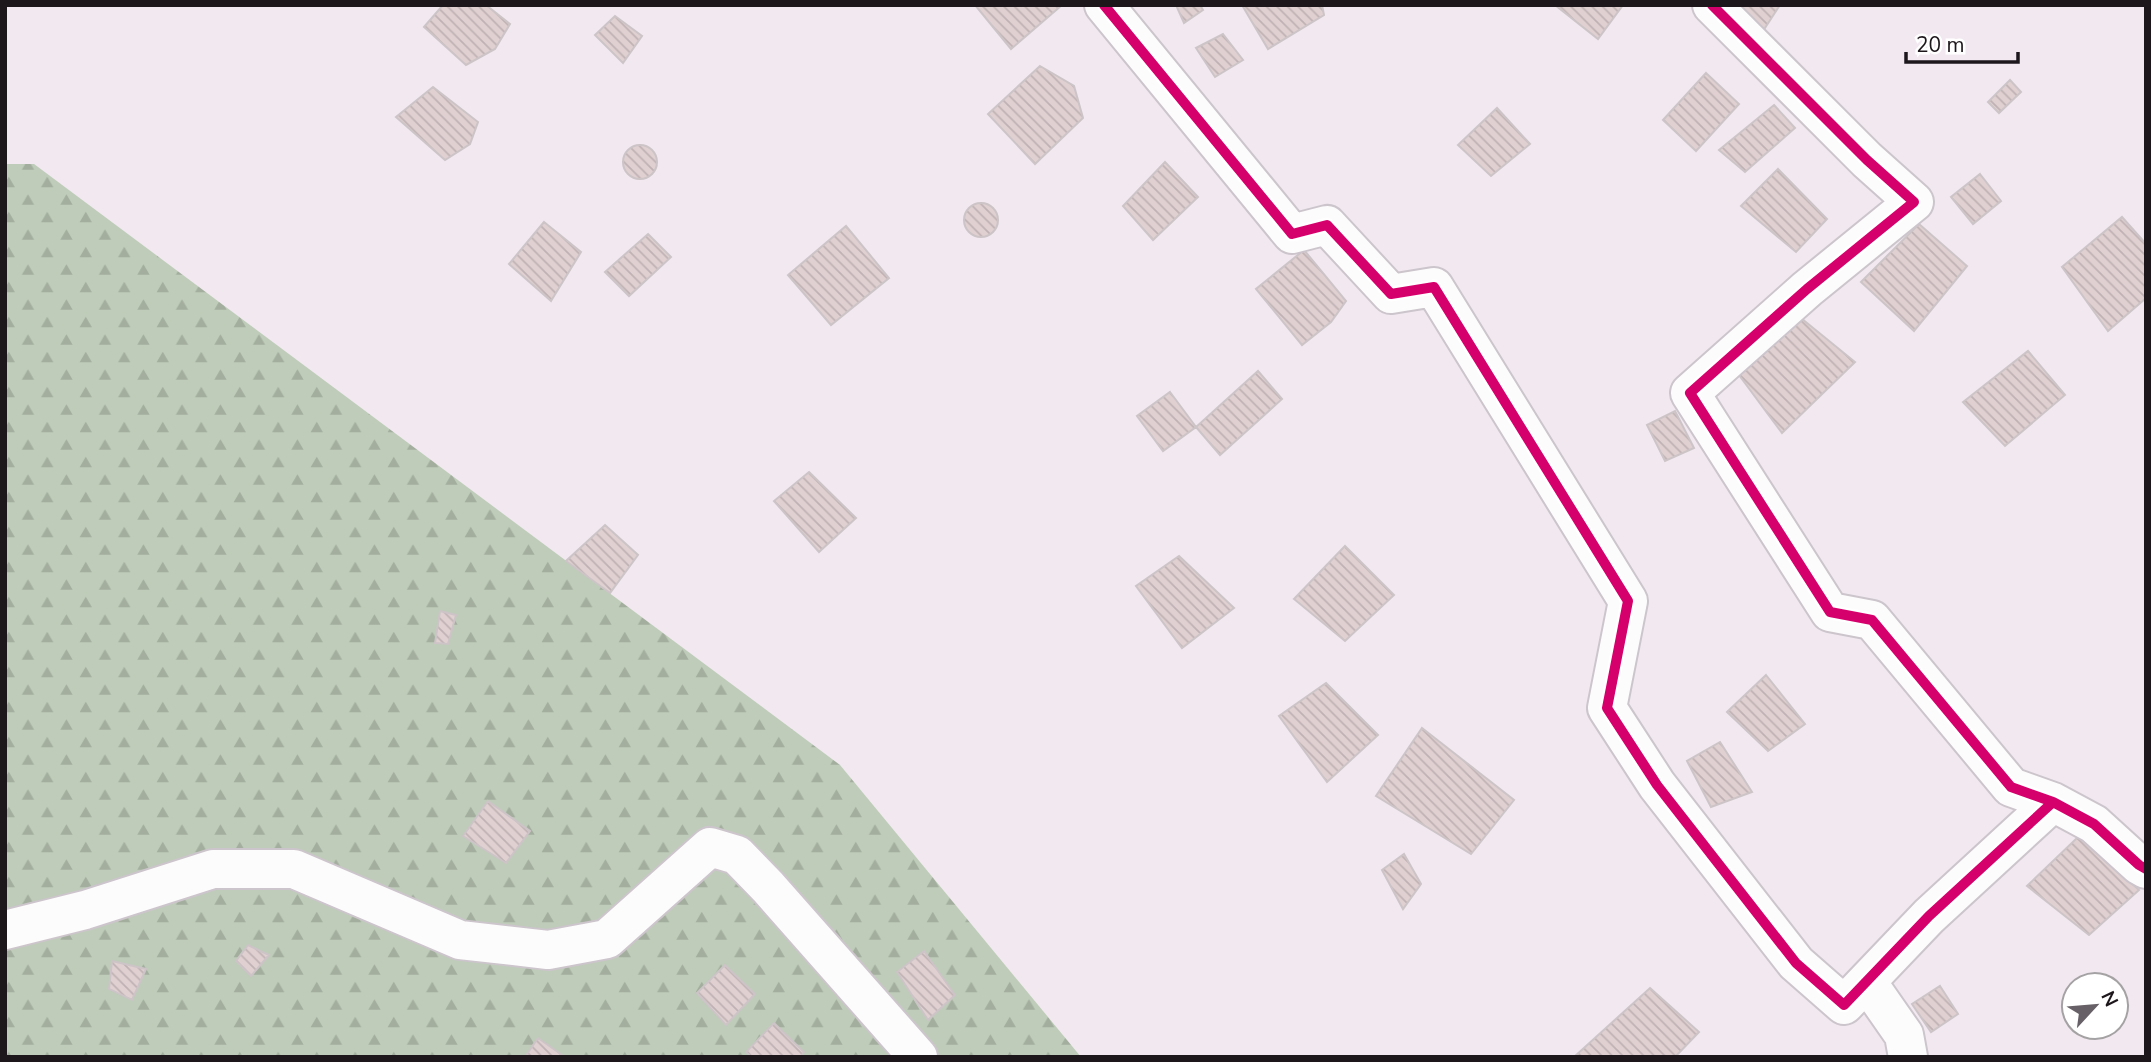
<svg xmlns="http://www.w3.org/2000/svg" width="2151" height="1062" font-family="'Nunito Sans',sans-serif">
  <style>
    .forest { fill: url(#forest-firs) }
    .building { fill: url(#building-back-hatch); stroke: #ccc4c6; stroke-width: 2 }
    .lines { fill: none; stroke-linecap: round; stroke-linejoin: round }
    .minor-casing { stroke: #ccc5cb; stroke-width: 42 }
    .minor { stroke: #fdfcfd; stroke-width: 38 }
    .cycleway-casing { stroke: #fff; stroke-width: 15 }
    .cycleway { stroke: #d6006c; stroke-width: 10 }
  </style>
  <defs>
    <pattern id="forest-firs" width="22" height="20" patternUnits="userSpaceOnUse" patternTransform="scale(1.75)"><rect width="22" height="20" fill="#beccb9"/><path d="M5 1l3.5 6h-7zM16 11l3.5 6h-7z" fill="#a3ae9e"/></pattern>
    <pattern id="building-back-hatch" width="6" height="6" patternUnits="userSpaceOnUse" patternTransform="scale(1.75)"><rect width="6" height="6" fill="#e0d0d2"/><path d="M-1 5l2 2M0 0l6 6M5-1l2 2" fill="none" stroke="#c0b2b4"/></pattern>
  </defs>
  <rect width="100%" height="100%" fill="#f1e8f0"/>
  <path class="forest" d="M5 164H34L840 765 1081 1057H5Z"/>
  <path class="building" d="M443 5H486L510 24 495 49 466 65 424 27Z
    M975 5H1062L1011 49Z
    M1176 5H1200L1203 10 1184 23Z
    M1242 5H1322L1324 15 1268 49Z
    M1555 5H1623L1598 39Z
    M1735 5H1780L1763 31Z
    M615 16 642 36 623 63 595 35Z
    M1223 34 1243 60 1215 77 1196 48Z
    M1040 66 1074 86 1083 118 1035 164 988 114Z
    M1706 73 1739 104 1696 151 1663 120Z
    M2010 80 2021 92 1999 113 1988 102Z
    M433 87 478 122 470 144 445 160 396 117Z
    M1774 105 1795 128 1745 172 1719 150Z
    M1497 108 1530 144 1491 176 1458 145Z
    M623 162a17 17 0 1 1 34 0a17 17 0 1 1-34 0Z
    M1165 162 1198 197 1153 240 1123 206Z
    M1778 169 1827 219 1796 252 1741 206Z
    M1980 174 2001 201 1973 224 1951 197Z
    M964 220a17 17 0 1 1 34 0a17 17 0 1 1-34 0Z
    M2122 217 2146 244V298L2108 331 2062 267Z
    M544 222 581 252 551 301 509 264Z
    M1919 224 1967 266 1914 331 1861 282Z
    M846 226 889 278 831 325 788 275Z
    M648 234 671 257 629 296 605 272Z
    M1304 250 1346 301 1331 322 1302 345 1256 289Z
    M1796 314 1855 362 1782 433 1733 367Z
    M2028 351 2065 395 2005 446 1963 402Z
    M1258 371 1282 399 1220 455 1196 427Z
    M1170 392 1196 427 1163 451 1137 416Z
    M1675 411 1694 448 1665 461 1647 425Z
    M809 472 856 518 819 552 774 501Z
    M605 525 638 555 610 593 566 561Z
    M1345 546 1394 595 1345 641 1294 599Z
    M1179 556 1234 608 1182 648 1136 586Z
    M440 611 456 615 448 644 435 643Z
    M1766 675 1805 724 1768 751 1727 712Z
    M1326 683 1378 735 1327 782 1279 716Z
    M1422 728 1514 800 1471 854 1376 796Z
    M1720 742 1752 792 1711 807 1687 761Z
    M488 801 530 831 506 863 463 836Z
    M2079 836 2139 890 2089 935 2027 886Z
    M1404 854 1421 884 1403 909 1382 870Z
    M248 945 269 955 251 976 236 961Z
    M924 951 955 995 928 1020 897 972Z
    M112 961 146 969 132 1000 109 989Z
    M725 965 755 994 726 1025 697 993Z
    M1940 986 1958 1014 1931 1032 1912 1004Z
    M1650 988 1699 1032 1675 1057H1574Z
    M774 1023 804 1052 800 1057H751L746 1052Z
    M538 1038 565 1057H525Z"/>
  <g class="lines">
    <defs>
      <path id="minor" d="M1104 5 1292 234 1327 225 1391 294 1434 287 1628 601 1607 708 1657 785 1796 963 1844 1005 1929 916 2053 802
        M1712 5 1867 160 1914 202 1807 289 1690 393 1830 612 1872 620 2011 787 2053 802 2094 824 2139 865 2146 869
        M5 930 85 910 213 869H294L460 940 548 950 607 939 710 847 737 855 768 887 918 1057
        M1867 982 1904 1035 1908 1057"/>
    </defs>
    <use href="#minor" class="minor-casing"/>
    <use href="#minor" class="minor"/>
    <defs>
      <path id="cycleway" d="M1104 5 1292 234 1327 225 1391 294 1434 287 1628 601 1607 708 1657 785 1796 963 1844 1005 1929 916 2053 802
        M1712 5 1867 160 1914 202 1807 289 1690 393 1830 612 1872 620 2011 787 2053 802 2094 824 2139 865 2146 869"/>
    </defs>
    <use href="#cycleway" class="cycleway-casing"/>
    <use href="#cycleway" class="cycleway"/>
  </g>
  <rect width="2151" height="1062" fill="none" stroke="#1d171c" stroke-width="14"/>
  <g transform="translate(2095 1006) rotate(64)"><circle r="33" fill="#ffffff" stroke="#a5a2a4" stroke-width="2"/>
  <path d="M0-5L12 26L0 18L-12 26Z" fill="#676066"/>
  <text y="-10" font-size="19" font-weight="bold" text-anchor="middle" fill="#1d171c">N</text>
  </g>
  <path d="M1906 52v10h112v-10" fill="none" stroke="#1d171c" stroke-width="3.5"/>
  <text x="1916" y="52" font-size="21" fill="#1d171c" stroke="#ffffff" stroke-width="5" paint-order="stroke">20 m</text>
</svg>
